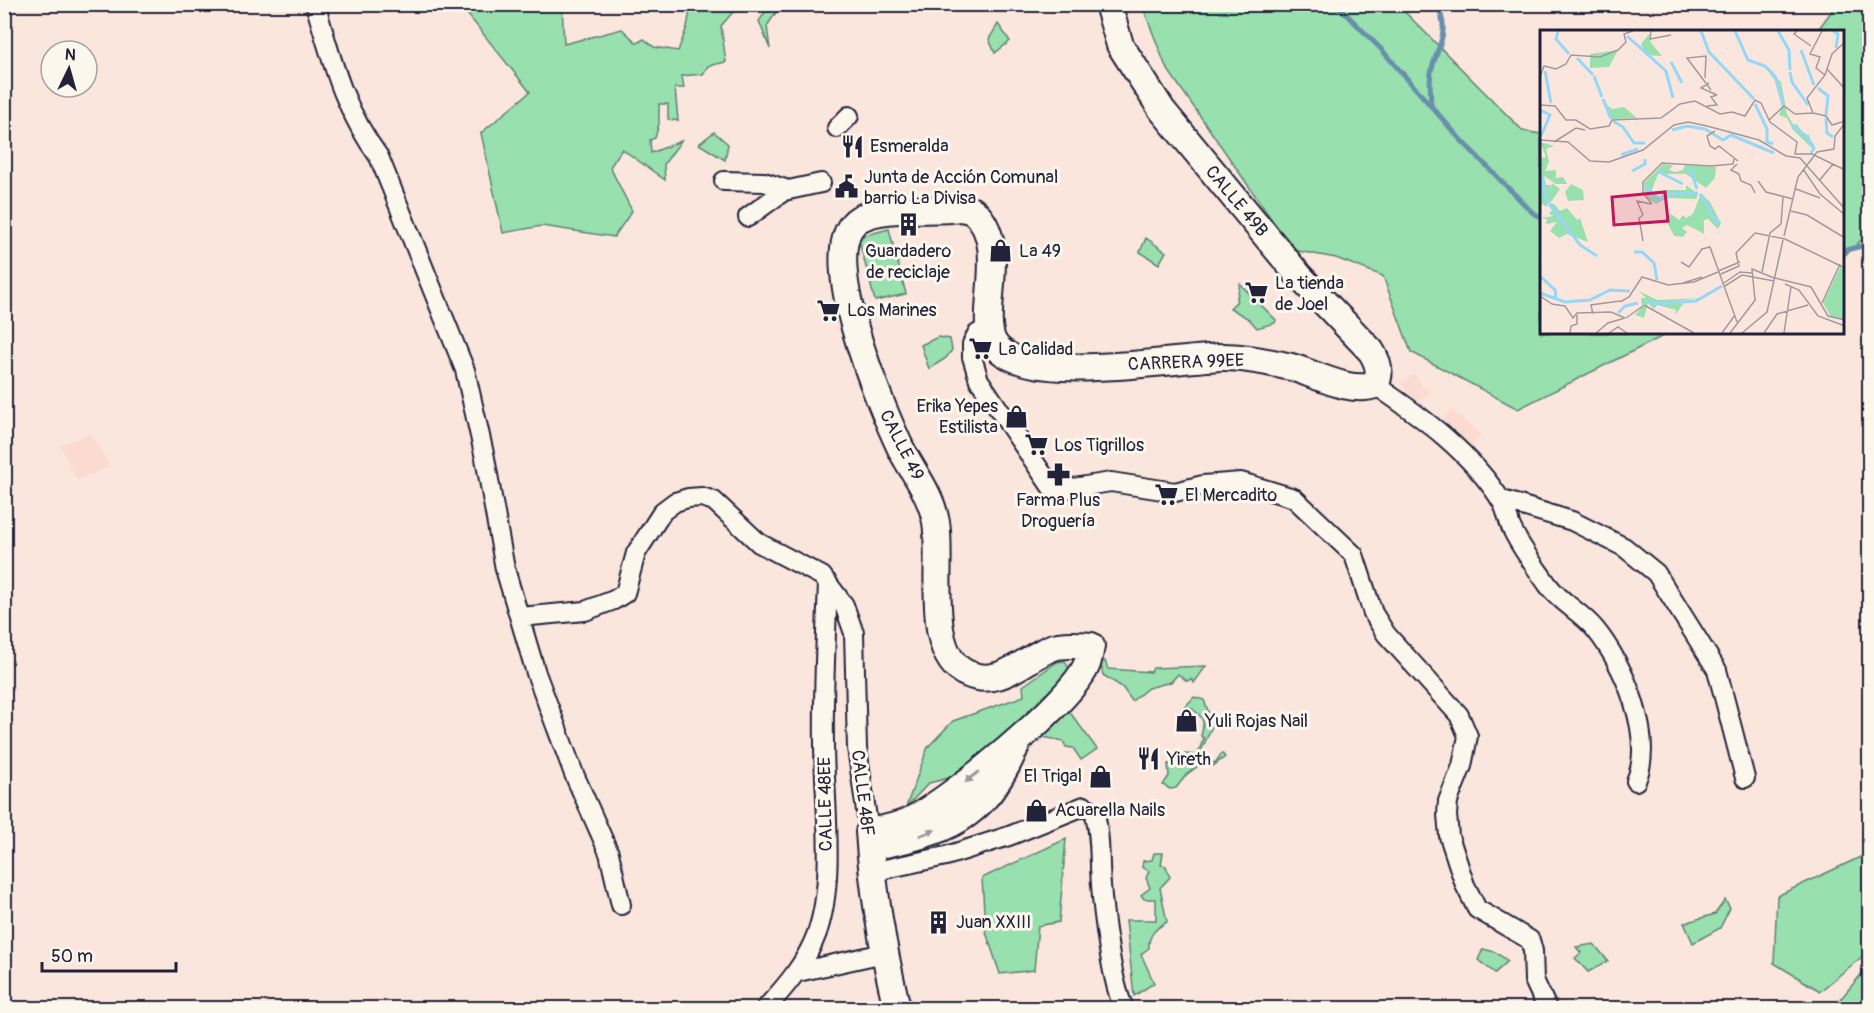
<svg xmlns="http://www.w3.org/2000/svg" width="1874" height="1013" font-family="Pangolin,sans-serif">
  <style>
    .built { fill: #fbdad2 }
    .green { fill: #98e0ae; stroke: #5d8174; stroke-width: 1.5 }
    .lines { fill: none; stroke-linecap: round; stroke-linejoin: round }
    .stream { stroke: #678fac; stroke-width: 5 }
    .street-casing { stroke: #22223b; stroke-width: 22 }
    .secondary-casing { stroke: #22223b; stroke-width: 30 }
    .street { stroke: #fbf7ec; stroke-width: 18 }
    .secondary { stroke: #fbf7ec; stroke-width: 26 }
    .oneway { fill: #99979c }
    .labels { text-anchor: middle; stroke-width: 6; stroke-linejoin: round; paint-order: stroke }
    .poi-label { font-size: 18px; fill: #22223b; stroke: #fbf7ec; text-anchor: start }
    .street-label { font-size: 18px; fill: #22223b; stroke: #fbf7ec }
    .inset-river { fill: none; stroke: #95d7f7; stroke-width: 3 }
    .inset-road { fill: none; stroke: #a4989c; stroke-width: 1.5 }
    .view { fill: #c2185b; fill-opacity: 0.15; stroke: #c2185b; stroke-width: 3 }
    .inset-edge { fill: none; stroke: #22223b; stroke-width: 3 }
  </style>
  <rect width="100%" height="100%" fill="#fbe6dd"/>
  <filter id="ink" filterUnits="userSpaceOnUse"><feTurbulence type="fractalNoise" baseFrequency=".0167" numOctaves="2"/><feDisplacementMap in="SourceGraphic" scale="12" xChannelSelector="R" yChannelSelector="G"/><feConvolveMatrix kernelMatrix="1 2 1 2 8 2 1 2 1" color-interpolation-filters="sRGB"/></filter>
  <g filter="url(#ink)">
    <path class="built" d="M1415 374 1423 388 1426 386 1430 392 1415 404 1401 383Z
      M1451 410 1481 434 1468 451 1437 427Z
      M91 433 110 467 76 480 60 445Z"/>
    <path class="green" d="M460 5H562L564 44 622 29 637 43 644 39 654 47 678 51 687 27 691 5H739L721 26 726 62 708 66 703 74 682 76 684 88H675L678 121 668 119V104H659V124L655 138 650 140 651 153 681 141 664 164 665 180 622 149 610 167 632 211 614 237 542 226 503 233 481 133 530 92Z
      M767 5H781L767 26 770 49 759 21 769 7Z
      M1142 5H1398L1523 131 1541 134V333H1669L1518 409 1411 352 1383 276 1336 258 1293 250 1166 67Z
      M1836 5H1870L1869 233 1843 257 1842 32 1817 31Z
      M998 24 1010 41 995 53 989 39Z
      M714 132 728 144 725 160 699 144Z
      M889 229 906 294 875 301 858 237Z
      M1146 238 1166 252 1159 264 1140 252Z
      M1240 284 1276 320 1275 323 1257 328 1249 319 1230 308 1236 302Z
      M938 337 950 339 952 350 946 358 929 369 921 345Z
      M1065 661 1070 671 1066 682 973 772 929 783 906 807 928 747 953 721 1024 696 1023 686 1057 662Z
      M1100 661H1105L1108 669 1151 672 1153 668 1206 666 1194 683 1191 679 1187 681 1178 674 1171 682 1148 688 1132 701 1122 687 1103 675Z
      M1194 697 1204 700 1213 724 1199 756 1215 763 1222 753 1225 757 1213 766 1205 761 1186 775 1176 788 1170 789 1163 785 1169 776 1168 764 1184 763 1185 754 1197 755 1204 738 1201 736C1205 722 1204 717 1191 708L1188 713 1182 710Z
      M1069 711 1097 749 1081 760 1073 748 1066 747 1063 741 1043 737Z
      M1066 839 1059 922 1038 926 1034 970 1000 974 985 929 982 878Z
      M1154 853H1163L1161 865 1166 866 1170 877 1160 888 1167 922C1156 928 1148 935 1149 948L1141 954 1154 983 1134 996 1126 920H1156V899H1144L1141 895 1150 888 1146 878 1149 871 1142 867 1143 861 1152 860Z
      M1869 853V951L1820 991 1774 963 1777 896Z
      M1725 900 1730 908 1720 928 1693 943 1684 923 1715 914Z
      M1594 944 1608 961 1588 972 1575 958 1581 953 1576 947Z
      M1483 949 1495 952 1508 961 1495 973 1478 960Z
      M1869 965V1008H1833Z"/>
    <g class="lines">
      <path class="stream" d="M1336 4 1381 49 1460 139 1533 213 1541 217
        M1431 106C1431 95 1429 82 1431 72 1437 47 1452 31 1436 4
        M1842 251 1870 244"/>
      <defs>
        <path id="street" d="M315 4C333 63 342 106 379 157L465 370 485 458 505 569 536 673 574 774 609 853 621 905
          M837 128 849 116
          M724 181 764 182 788 190
          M748 217 784 191 821 183
          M989 327 977 334 972 344V357L979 380 1052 488H1073L1111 482 1175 492 1203 485 1241 482 1294 498 1354 555 1373 613 1386 634 1459 715 1468 736 1462 766 1448 801 1447 815 1449 836 1465 885 1477 909 1530 940 1533 951 1534 980 1547 1008
          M1375 385C1421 416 1472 453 1502 502 1506 509 1508 519 1511 527 1521 549 1535 566 1548 585 1561 603 1581 612 1595 629 1624 664 1655 737 1636 781
          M1502 502 1506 501 1572 521 1624 547 1656 573 1717 670 1745 778
          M520 617 585 611 614 600 625 593 636 553 663 511 675 502 688 498 702 497 714 501 759 543 822 576 844 605 854 633 857 748 869 832
          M871 872 946 856 1009 836 1084 806 1094 811C1101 835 1099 860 1101 885 1103 913 1112 985 1124 1008
          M798 972 884 953
          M766 1008C787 985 806 963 817 933 836 879 824 800 824 743 823 689 826 636 828 583"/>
        <path id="secondary" d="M885 844C956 830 989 811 1017 743
          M897 1008C883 950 873 892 869 832 883 829 896 827 909 821 947 803 1073 701 1087 664 1089 658 1090 651 1091 646 1081 645 1060 644 1051 648 1024 659 1000 688 968 674 923 656 943 562 936 522 931 494 914 474 901 449 883 411 812 247 859 219 885 204 931 213 961 208L973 211C1013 245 974 319 996 346 1029 386 1173 358 1224 357 1246 357 1269 362 1291 367 1316 374 1350 394 1375 385 1382 373 1378 362 1371 351L1300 277 1162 110 1120 45 1108 4"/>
      </defs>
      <use href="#street" class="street-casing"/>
      <use href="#secondary" class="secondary-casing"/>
      <use href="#street" class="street"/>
      <use href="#secondary" class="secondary"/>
    </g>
    <defs><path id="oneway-solid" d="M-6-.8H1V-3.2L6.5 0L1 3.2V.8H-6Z" transform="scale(1.5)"/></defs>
    <g class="oneway">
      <use href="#oneway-solid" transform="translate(972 777) rotate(142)"/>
      <use href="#oneway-solid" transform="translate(927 833) rotate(-21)"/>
    </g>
  </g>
  <defs>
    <symbol id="restaurant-bare" viewBox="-9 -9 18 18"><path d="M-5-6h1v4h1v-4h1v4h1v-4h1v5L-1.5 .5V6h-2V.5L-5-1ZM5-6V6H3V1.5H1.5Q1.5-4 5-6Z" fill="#22223b" stroke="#fbf7ec" stroke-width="2.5" paint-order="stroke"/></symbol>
    <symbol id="civic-bare" viewBox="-9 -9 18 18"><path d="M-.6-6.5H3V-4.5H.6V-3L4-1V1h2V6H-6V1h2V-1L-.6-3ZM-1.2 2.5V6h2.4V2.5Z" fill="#22223b" stroke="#fbf7ec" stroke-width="2.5" paint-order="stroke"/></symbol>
    <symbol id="building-bare" viewBox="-9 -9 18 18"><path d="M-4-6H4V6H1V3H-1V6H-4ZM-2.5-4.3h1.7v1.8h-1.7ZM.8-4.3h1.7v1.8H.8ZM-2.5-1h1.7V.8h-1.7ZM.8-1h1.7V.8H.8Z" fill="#22223b" stroke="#fbf7ec" stroke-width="2.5" paint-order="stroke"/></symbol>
    <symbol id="shop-bare" viewBox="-9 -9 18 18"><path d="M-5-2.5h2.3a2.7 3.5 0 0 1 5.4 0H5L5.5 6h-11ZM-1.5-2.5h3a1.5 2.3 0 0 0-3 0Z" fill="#22223b" stroke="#fbf7ec" stroke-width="2.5" paint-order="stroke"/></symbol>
    <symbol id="supermarket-bare" viewBox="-9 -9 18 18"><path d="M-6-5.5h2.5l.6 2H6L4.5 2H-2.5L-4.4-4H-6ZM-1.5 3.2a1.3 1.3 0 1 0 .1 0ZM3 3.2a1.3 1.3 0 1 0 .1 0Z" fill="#22223b" stroke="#fbf7ec" stroke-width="2.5" paint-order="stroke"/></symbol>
    <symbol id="pharmacy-bare" viewBox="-9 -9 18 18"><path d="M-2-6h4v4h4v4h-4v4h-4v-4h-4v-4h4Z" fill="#22223b" stroke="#fbf7ec" stroke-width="2.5" paint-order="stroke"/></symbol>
  </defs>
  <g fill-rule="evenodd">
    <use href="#restaurant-bare" x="836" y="130" width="33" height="33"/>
    <use href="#civic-bare" x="830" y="170" width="33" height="33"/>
    <use href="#building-bare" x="892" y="208" width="33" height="33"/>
    <use href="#shop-bare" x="984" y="234" width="33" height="33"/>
    <use href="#supermarket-bare" x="1240" y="276" width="33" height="33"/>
    <use href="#supermarket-bare" x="812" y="294" width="33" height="33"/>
    <use href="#supermarket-bare" x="964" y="332" width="33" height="33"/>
    <use href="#shop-bare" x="1000" y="400" width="33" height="33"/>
    <use href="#supermarket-bare" x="1020" y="428" width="33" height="33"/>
    <use href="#pharmacy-bare" x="1042" y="458" width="33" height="33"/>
    <use href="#supermarket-bare" x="1150" y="478" width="33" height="33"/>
    <use href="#shop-bare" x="1170" y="704" width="33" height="33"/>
    <use href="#restaurant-bare" x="1132" y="742" width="33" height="33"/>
    <use href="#shop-bare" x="1084" y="760" width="33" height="33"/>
    <use href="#shop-bare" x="1020" y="794" width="33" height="33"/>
    <use href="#building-bare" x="922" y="906" width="33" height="33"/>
  </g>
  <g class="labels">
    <g class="poi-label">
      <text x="870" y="152">Esmeralda</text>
      <text x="864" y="183">Junta de Acción Comunal<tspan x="864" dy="21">barrio La Divisa</tspan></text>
      <text x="908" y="257" text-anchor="middle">Guardadero<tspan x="908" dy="21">de reciclaje</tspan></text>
      <text x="1019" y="257">La 49</text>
      <text x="1275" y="289">La tienda<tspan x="1275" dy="21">de Joel</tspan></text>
      <text x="847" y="316">Los Marines</text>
      <text x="998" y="355">La Calidad</text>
      <text x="998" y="412" text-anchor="end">Erika Yepes<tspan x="998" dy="21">Estilista</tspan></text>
      <text x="1054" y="451">Los Tigrillos</text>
      <text x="1185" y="501">El Mercadito</text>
      <text x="1058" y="506" text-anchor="middle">Farma Plus<tspan x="1058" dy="21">Droguería</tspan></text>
      <text x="1205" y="727">Yuli Rojas Nail</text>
      <text x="1167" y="765">Yireth</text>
      <text x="1082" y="782" text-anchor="end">El Trigal</text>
      <text x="1055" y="816">Acuarella Nails</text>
      <text x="956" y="928">Juan XXIII</text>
    </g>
    <g class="street-label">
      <text transform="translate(1237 201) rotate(50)" y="6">CALLE 49B</text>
      <text transform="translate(1186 362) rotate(-2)" y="6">CARRERA 99EE</text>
      <text transform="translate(902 445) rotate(63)" y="6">CALLE 49</text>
      <text transform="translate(863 793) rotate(83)" y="6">CALLE 48F</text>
      <text transform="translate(825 804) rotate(-91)" y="6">CALLE 48EE</text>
    </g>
  </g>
  <g transform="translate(1540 30)">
    <rect width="304" height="304" fill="#fbe6dd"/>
    <path d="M109 4 111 13 122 26 105 25 101 14ZM78 20 69 37 50 38V24ZM223 35 241 52 247 84 254 96 257 94 263 104 269 105 273 119 253 100 247 88 239 85 242 77 237 53ZM66 74 72 79 84 77 97 88 72 89ZM0 112 14 116 6 119 9 132 5 141 16 140V148L23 147 27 154H16L4 146 6 155H11L10 162 12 153 20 159 11 172 7 171V177L0 173 1 128 6 127ZM123 134 133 135 129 140 135 142 143 140 145 135 176 137 175 148 166 158 146 144H118L111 162 116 166 121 167 126 160H146V155L158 164 156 169 127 168 116 174 105 166 104 153ZM31 154 43 160 44 170 28 171 25 162ZM161 163 170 172 181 193 178 199 168 189 159 192 164 191V204L147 195 142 198 147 202 143 207 134 206 125 188 131 184 139 190 143 185 146 188 153 184ZM8 173 14 174 20 181 27 178 37 190 40 188 48 212 27 204 19 208 10 201 17 192 6 194 7 189 1 188 14 186 9 184 13 179ZM300 237 304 239V290L291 287 283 273ZM99 261 117 270 164 268 133 271 143 274 135 285 136 280 117 275 114 279 108 273 104 288 95 285 102 277 101 268H106Z" fill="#98e0ae"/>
    <path class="inset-river" d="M18 1 16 9 29 24M161 1 169 22 214 69M195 1 208 30 225 36 235 46 243 75M238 1 249 20 250 40M293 1 298 4 296 18M87 6 126 41 133 68M261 20 274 55M37 28 53 45M131 32 142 53M5 41 11 73M250 42 252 52 268 75M54 46 62 67M278 58 288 66 286 85M63 69 71 89M215 74 227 99V112L233 114M0 80 10 85 1 106M286 88 287 103 293 107M73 91 83 97 94 113H105M253 95 268 108 274 118 271 123M132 100 147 96 165 99 183 110 191 105 234 123M81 125 98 119M150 138 157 159M92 141 105 134V129M117 141 143 154M2 147 7 171 40 215 57 226M106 156 119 170 137 163H158M160 164 178 194M94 222H102L114 233 117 250M0 246 15 260 16 267M0 263 25 272 50 270 70 260 90 261M106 270 114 274 156 271 182 256M78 283 85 276 98 273"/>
    <path class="inset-road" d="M111 1 110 9 131 5M257 1 254 4 271 16M282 1 270 24 280 27 276 38 285 45M287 39 305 59M0 47 4 36 16 39 26 34 31 25 60 27 78 20 86 12 84 4 93 1M165 48 166 26 147 28 171 60M169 53 161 58 177 65M0 75 15 76 26 90H36L50 99 69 96 72 90 121 88 140 74 155 71 180 84 192 82 205 86 215 70 221 73 230 92 257 112 255 124H272L305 140M167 76 177 75 171 67 177 65M273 83 267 68 285 45 292 24 305 12M273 83 286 86 292 95 305 91M229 90 244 76 255 84 273 83M175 101 167 106 170 116 175 119 179 116 198 131M0 110 28 112 50 131 69 132 103 120 134 95 148 92 167 96 219 110 246 126 260 128 305 179M14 112 36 98 45 100M197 134 191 140 199 144 201 151 211 155 215 163M263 139 280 164 305 185M218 151 226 162 253 169M279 151 293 134M256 159 280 168M112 174 103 163V152L122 133 171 136 193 134 194 129M251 181 267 185 305 208M103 185 97 171 111 174M241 194 243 167M215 203 245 209 305 238M244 206 258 147 277 122 294 119 295 106 305 93M103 211 99 188 103 185M141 232 149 237 162 219 170 217 197 292M178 241 200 232M222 242 230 203 241 194M181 244 199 236 196 223 215 203M235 248 271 257 288 286 305 290M143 253 162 247M184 253 200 242 212 243M245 254 259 260 278 286 305 296M185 256 202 245 234 251M0 266 12 274 25 276 33 288 37 283 71 282 85 288M215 270 212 239 234 248M80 272 89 267 102 247 128 255 154 252 178 242M282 273 300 234M104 275 154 303M53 284 51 275 80 271M86 288 103 276M30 303 31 296 37 294V285M56 303 68 293 85 288M69 303 78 297 87 303M182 303 195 285M190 303 216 269M202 303 227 282 243 210M224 303 237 284 268 275M244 303 251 257"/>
    <path class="view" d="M125 162 128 191 74 195 72 167Z"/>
    <rect width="304" height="304" class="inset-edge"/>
  </g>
  <rect width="1874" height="1013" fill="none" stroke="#fbf7ec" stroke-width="24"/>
  <rect x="12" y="12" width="1850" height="989" fill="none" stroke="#22223b" stroke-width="2" filter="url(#ink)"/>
  <g transform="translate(69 69) rotate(5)"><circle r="28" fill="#fbf7ec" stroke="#a4a2a5" stroke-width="1.5"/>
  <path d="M0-4.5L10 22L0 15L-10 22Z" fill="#22223b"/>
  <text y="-9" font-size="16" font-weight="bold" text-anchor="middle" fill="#22223b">N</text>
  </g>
  <path d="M42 962v9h134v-9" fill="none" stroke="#22223b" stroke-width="3"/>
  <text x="51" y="962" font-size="18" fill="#22223b" stroke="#fbf7ec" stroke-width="4.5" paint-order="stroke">50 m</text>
</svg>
